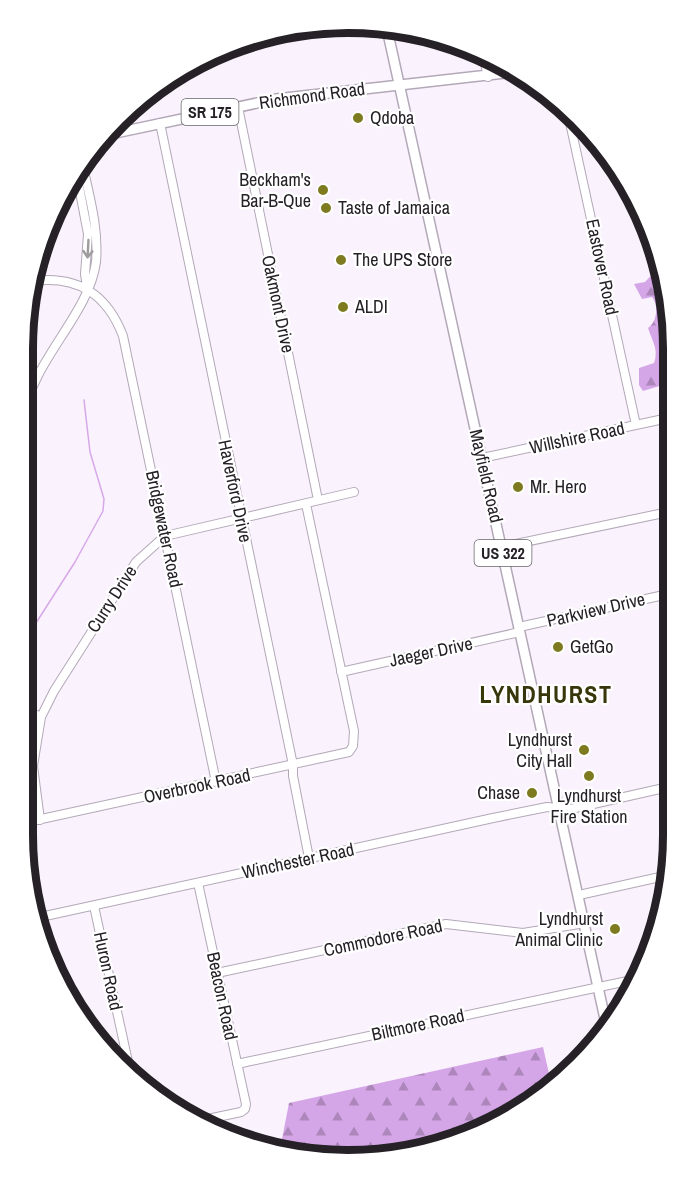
<svg xmlns="http://www.w3.org/2000/svg" width="696" height="1183" font-family="'Archivo Narrow',sans-serif">
  <style>
    .forest { fill: url(#forest-firs) }
    .lines { fill: none; stroke-linecap: round; stroke-linejoin: round }
    .stream { stroke: #d7a8e9; stroke-width: 1.5 }
    .minor-casing { stroke: #b3a8b8; stroke-width: 10 }
    .major-casing { stroke: #b3a8b8; stroke-width: 12 }
    .minor { stroke: #fff; stroke-width: 8 }
    .major { stroke: #fff; stroke-width: 9 }
    .oneway { stroke: #9d9b9e }
    .poi-dot { fill: #7e7a20; stroke: #fff; stroke-width: 2 }
    .labels { text-anchor: middle; stroke-width: 4.5; stroke-linejoin: round; paint-order: stroke }
    .shield { fill: #fff; stroke: #666468; stroke-width: 1.5 }
    .shield-label { font-size: 16px; font-weight: bold; fill: #252127 }
    .street-label { font-size: 18px; fill: #252127; stroke: #fff }
    .poi-label { font-size: 18px; fill: #252127; stroke: #fff; text-anchor: start }
    .district-label { font-size: 24px; font-weight: bold; letter-spacing: 1.5px; fill: #38360b; stroke: #fff }
    .rim { fill: none; stroke: #252127; stroke-width: 8 }
  </style>
  <defs>
    <pattern id="forest-firs" width="22" height="20" patternUnits="userSpaceOnUse" patternTransform="scale(1.5)"><rect width="22" height="20" fill="#d5a6e7"/><path d="M5 1l3.5 6h-7zM16 11l3.5 6h-7z" fill="#ad87bb"/></pattern>
  </defs>
  <rect width="100%" height="100%" fill="#faf3fd"/>
  <path class="forest" d="M661 265 673 326V382L643 391 639 385V368L654 363C659 349 652 341 648 328 657 322 659 305 652 297L642 299 634 284 645 282Z
    M543 1047 552 1087 546 1093 453 1143 348 1160 280 1149 289 1103Z"/>
  <g class="lines">
    <path class="stream" d="M36 623 75 562 103 511 104 499 90 452 84 400"/>
    <defs>
      <path id="minor" d="M484 59 488 77
        M238 107 318 500
        M567 109 636 425
        M160 123 293 765V776L309 858
        M76 171 88 234 85 274 87 287
        M32 281C78 275 107 294 123 336L216 782
        M23 418C33 359 89 315 96 262 99 228 89 195 82 162
        M482 458 673 417
        M501 547 673 511
        M23 552C37 527 28 495 23 468
        M519 627 673 593
        M341 672 520 632
        M23 709 41 717
        M40 820 33 766 41 717 54 691 136 562 165 536 354 492
        M23 823 349 752 353 746 354 731 306 504
        M579 895 669 875
        M94 906 130 1071
        M36 918 493 818 547 807 571 809 673 786
        M217 973 446 924 523 933 585 923
        M237 1064 637 979
        M198 1121 241 1112 245 1109 246 1104 198 883"/>
      <path id="major" d="M387 29 607 1028
        M111 134 276 99 515 72"/>
    </defs>
    <use href="#minor" class="minor-casing"/>
    <use href="#major" class="major-casing"/>
    <use href="#minor" class="minor"/>
    <use href="#major" class="major"/>
  </g>
  <defs><path id="oneway-shaft" d="M-6 0H5M1.5-3L5.5 0L1.5 3" fill="none" stroke-width="1.6" stroke-linecap="round" stroke-linejoin="round" transform="scale(1.5)"/></defs>
  <use class="oneway" href="#oneway-shaft" transform="translate(88 249) rotate(93)"/>
  <g class="poi-dot">
    <circle cx="358" cy="118" r="6"/>
    <circle cx="323" cy="190" r="6"/>
    <circle cx="326" cy="208" r="6"/>
    <circle cx="341" cy="260" r="6"/>
    <circle cx="343" cy="307" r="6"/>
    <circle cx="518" cy="487" r="6"/>
    <circle cx="558" cy="647" r="6"/>
    <circle cx="584" cy="750" r="6"/>
    <circle cx="589" cy="776" r="6"/>
    <circle cx="532" cy="793" r="6"/>
    <circle cx="615" cy="929" r="6"/>
  </g>
  <g class="labels">
    <g class="shield">
      <rect x="181.5" y="99" width="57" height="26" rx="4.5"/>
      <rect x="474.5" y="540" width="57" height="26" rx="4.5"/>
    </g>
    <g class="shield-label">
      <text x="210" y="118">SR 175</text>
      <text x="503" y="559">US 322</text>
    </g>
    <g class="street-label">
      <text transform="translate(312 96) rotate(-8)" y="6">Richmond Road</text>
      <text transform="translate(602 267) rotate(78)" y="6">Eastover Road</text>
      <text transform="translate(278 304) rotate(78)" y="6">Oakmont Drive</text>
      <text transform="translate(577 438) rotate(-12)" y="6">Willshire Road</text>
      <text transform="translate(486 476) rotate(77)" y="6">Mayfield Road</text>
      <text transform="translate(235 491) rotate(78)" y="6">Haverford Drive</text>
      <text transform="translate(164 529) rotate(78)" y="6">Bridgewater Road</text>
      <text transform="translate(112 599) rotate(-57)" y="6">Curry Drive</text>
      <text transform="translate(596 610) rotate(-13)" y="6">Parkview Drive</text>
      <text transform="translate(431 652) rotate(-12)" y="6">Jaeger Drive</text>
      <text transform="translate(197 786) rotate(-12)" y="6">Overbrook Road</text>
      <text transform="translate(298 861) rotate(-12)" y="6">Winchester Road</text>
      <text transform="translate(383 938) rotate(-12)" y="6">Commodore Road</text>
      <text transform="translate(108 971) rotate(78)" y="6">Huron Road</text>
      <text transform="translate(222 996) rotate(78)" y="6">Beacon Road</text>
      <text transform="translate(418 1025) rotate(-12)" y="6">Biltmore Road</text>
    </g>
    <g class="poi-label">
      <text x="370" y="124">Qdoba</text>
      <text x="311" y="186" text-anchor="end">Beckham's<tspan x="311" dy="21">Bar-B-Que</tspan></text>
      <text x="338" y="214">Taste of Jamaica</text>
      <text x="353" y="266">The UPS Store</text>
      <text x="355" y="313">ALDI</text>
      <text x="530" y="493">Mr. Hero</text>
      <text x="570" y="653">GetGo</text>
      <text x="572" y="746" text-anchor="end">Lyndhurst<tspan x="572" dy="21">City Hall</tspan></text>
      <text x="520" y="799" text-anchor="end">Chase</text>
      <text x="589" y="802" text-anchor="middle">Lyndhurst<tspan x="589" dy="21">Fire Station</tspan></text>
      <text x="603" y="925" text-anchor="end">Lyndhurst<tspan x="603" dy="21">Animal Clinic</tspan></text>
    </g>
    <g class="district-label">
      <text x="546" y="703">LYNDHURST</text>
    </g>
  </g>
  <path d="M0 0H696V1183H0ZM348 33H348A315 315 0 0 1 663 348V835A315 315 0 0 1 348 1150H348A315 315 0 0 1 33 835V348A315 315 0 0 1 348 33Z" fill="#fff" fill-rule="evenodd"/>
  <path class="rim" d="M348 33H348A315 315 0 0 1 663 348V835A315 315 0 0 1 348 1150H348A315 315 0 0 1 33 835V348A315 315 0 0 1 348 33Z"/>
</svg>
